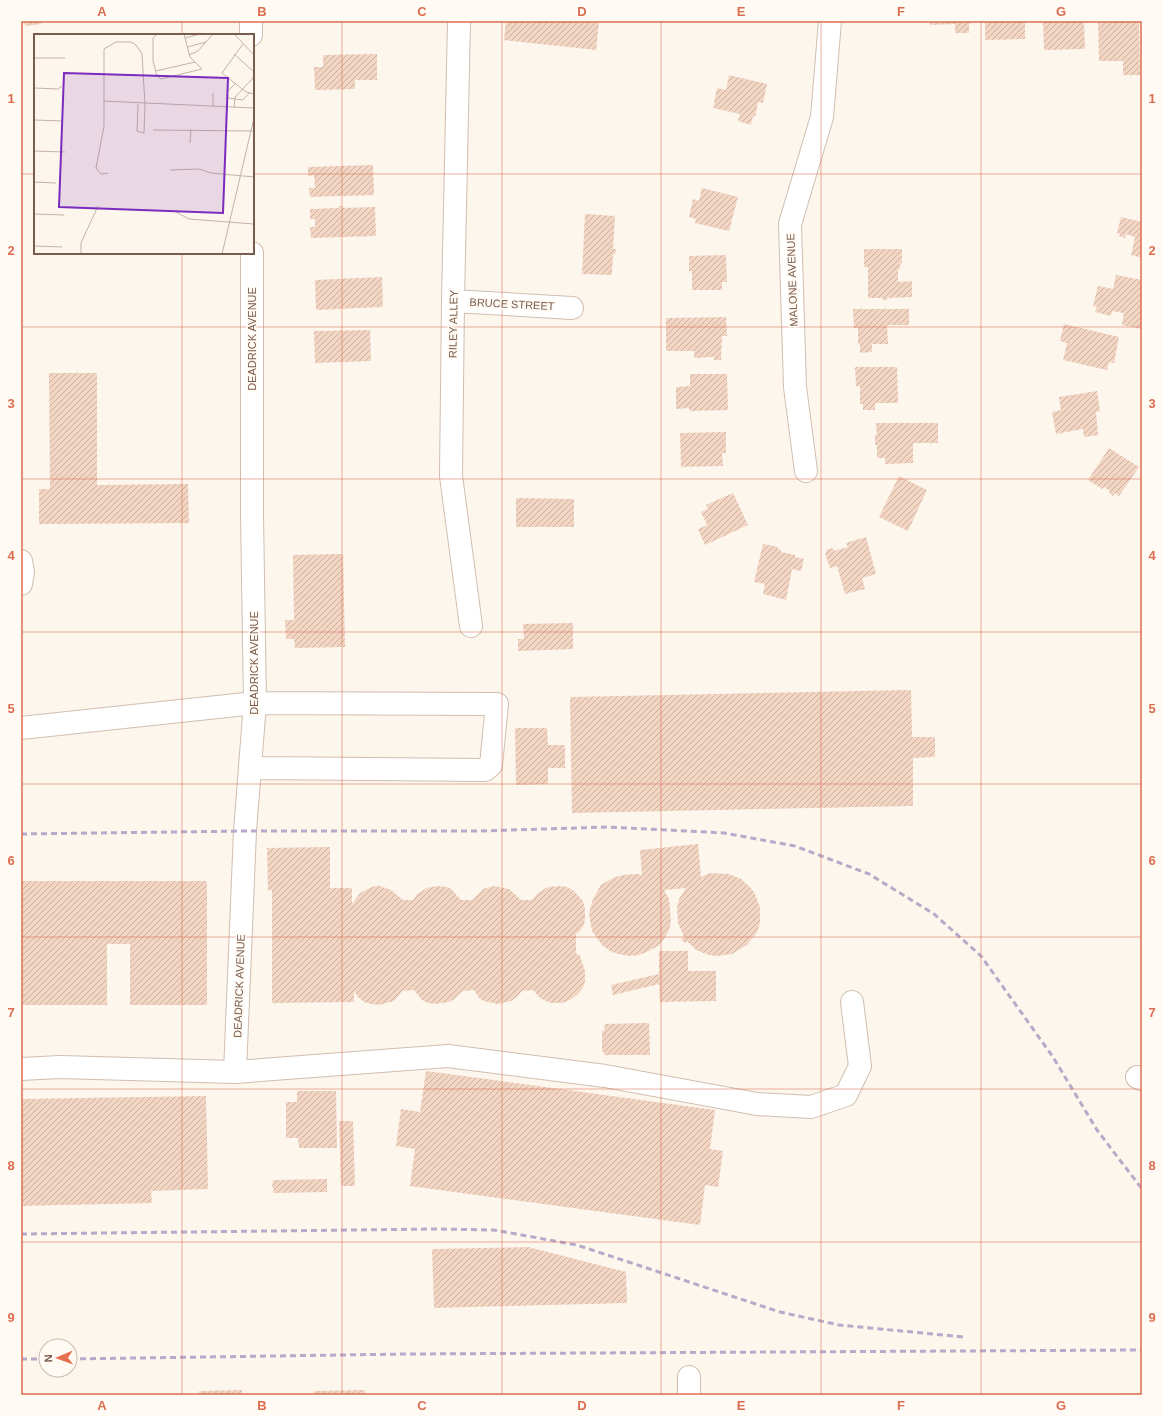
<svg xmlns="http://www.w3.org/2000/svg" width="1163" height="1416" font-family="Arial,sans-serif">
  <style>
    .building { fill: url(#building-hatch) }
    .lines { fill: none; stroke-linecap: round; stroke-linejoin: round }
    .minor-casing { stroke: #d1beb0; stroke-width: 24 }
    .minor { stroke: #fff; stroke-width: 22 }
    .rail { stroke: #b9a8c9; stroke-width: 3; stroke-dasharray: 6 4; stroke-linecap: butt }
    .grid { fill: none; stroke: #dc6d51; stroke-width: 1; stroke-opacity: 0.55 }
    .labels { text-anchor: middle; stroke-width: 3.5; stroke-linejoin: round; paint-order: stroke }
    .street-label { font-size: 11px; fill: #7a5c4d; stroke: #fffaf3 }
    .inset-road { fill: none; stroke: #c5b3a7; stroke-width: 1 }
    .view { fill: #7b2cbf; fill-opacity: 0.15; stroke: #7b2cbf; stroke-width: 2 }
    .inset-edge { fill: none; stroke: #7a5c4d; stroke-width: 2 }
    .neatline { fill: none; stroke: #dc6d51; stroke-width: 1.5 }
    .grid-label { font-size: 13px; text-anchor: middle; font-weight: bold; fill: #dc6d51 }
  </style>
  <defs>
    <pattern id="building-hatch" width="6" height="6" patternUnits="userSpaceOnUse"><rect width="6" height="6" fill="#f3d5c3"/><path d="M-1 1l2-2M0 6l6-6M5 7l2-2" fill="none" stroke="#cab0a1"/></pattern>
  </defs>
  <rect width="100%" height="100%" fill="#fdf6ec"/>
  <path class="building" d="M24 21H41V24L25 26Z
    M506 21H580L599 23 596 50 504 40Z
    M930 21H971V24H969V33H955V24L930 25Z
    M985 21H1025V39L985 40Z
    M1043 21H1084L1085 49 1044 50Z
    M1098 21H1139L1140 75H1123V61H1099Z
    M377 54V80H355V89L315 90 314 67H323V55Z
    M729 75 767 84 763 103 758 102 755 117 753 116 751 125 738 121 740 114 713 108 717 88 726 90Z
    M373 165 374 195 310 197 309 188H315L314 175 308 176V167Z
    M702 188 738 197 729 231 695 223 696 219 689 217 693 199 699 201Z
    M339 206H343V208L375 207 376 236 311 238 310 227H315V219H310V209L339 208Z
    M585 214 615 216 613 249H616L615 254H613L612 275 582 274Z
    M1121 217 1142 222V258L1131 255 1135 237 1126 234 1125 238 1119 236 1120 234 1117 233Z
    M864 249H902V263H900V269H898V282L912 281V297L887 298V300H883V298H868V267H864Z
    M726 255 727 282H722V290H692V271H689V256Z
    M1116 275 1142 280 1141 329 1122 325 1124 313 1112 311 1111 316 1095 312 1097 307 1093 306 1098 286 1113 289Z
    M382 277 383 307 316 310 315 280Z
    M853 309H909V325H887L888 344H872V352L860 353V344H858V328H854Z
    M726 317 727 336H722L721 360H714V357L694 358V351H666V318Z
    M1064 324 1119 337 1114 363 1109 362 1107 370 1063 360 1067 343 1060 341Z
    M370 330 371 361 315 363 314 331Z
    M855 367H897L898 403H875V410H863V404H860V386H856Z
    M49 373H97V485L188 484 189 523 39 524V489H50Z
    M690 374H727L728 410 690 411 689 408 676 409V387L690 386Z
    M1097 391 1100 411 1096 412 1098 435 1084 437 1083 429 1056 434 1052 412 1061 410 1059 397Z
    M876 423H938V443H913V463L885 464V458H877V445H875V435H877Z
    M726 432V453H722L723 466 681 467 680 433Z
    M1109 448 1139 467 1119 496 1115 493 1113 496 1109 493 1110 491 1104 487 1102 489 1088 480Z
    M899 476 927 490 908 531 879 517Z
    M733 493 748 525 705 545 698 529 707 525 701 512 708 509 706 505Z
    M516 498 574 499V527H516Z
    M866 537 876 574 862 578 865 589 845 594 837 566 830 568 825 553 827 552 826 550 833 548 834 551 848 547 846 543Z
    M763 544 778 547V549L781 550V552L795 555V557L804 559 801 571 792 569 786 600 763 594 765 584 754 582Z
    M343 554 345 647 295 648 294 639H286L285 620H294L293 555Z
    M573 623V649L518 651V639H524L523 624Z
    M911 690 912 737H935V757L913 758V806L572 813 570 697Z
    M515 728H547L548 745H565V768H548V784L516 785Z
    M698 844 701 877 710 873 729 874 741 879 751 888 755 894 760 908V923L757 932 747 945 732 954 717 956 709 955 696 950 687 941 685 943 681 939 684 937 678 923 677 907 679 899 686 888 664 890 669 899 671 922 669 930 664 939 658 946 649 951 639 955 629 956 618 954 610 951 602 945 592 931 589 913 593 899 601 885 613 878 623 875 637 874 642 875 640 850Z
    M330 847V888H352V904L360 893 370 888 375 886H380L391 890 403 900H413L417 894 427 888 437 886 447 887 451 889 461 900H472L483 889 494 886 509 889 521 900H532L538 893 548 887 560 886 567 887 574 891 583 901 585 909V918L584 925 579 932 576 934V953L580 956 585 971V981L583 988 577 995 570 1000 562 1003H552L546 1001 540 998 533 990 522 991 518 996 511 1001 497 1004 484 1001 479 998 474 990 463 991 454 999 449 1002 435 1004 428 1003 422 1000 414 990 403 991 394 1001 379 1005 371 1004 364 1002 358 997 354 991V1002L272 1003V890H268L267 848Z
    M21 881H207V1005H130V944H107V1005H21Z
    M659 951H688V971H716V1001L660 1002 659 984 613 995 611 985 659 974Z
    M649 1023 650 1055H604V1052H602V1031H604L605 1024Z
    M426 1071 715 1110 710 1149 723 1151 718 1187 705 1185 700 1225 410 1186 415 1149 396 1146 401 1109 420 1112Z
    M297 1091H336L337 1148H299L298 1138H286V1102H297Z
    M206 1096 208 1189 151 1191 152 1203 21 1206V1099Z
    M339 1121H353L355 1186H341Z
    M327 1179V1192L273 1193 274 1188H272L273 1180Z
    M528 1247 626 1272 627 1303 434 1308 432 1249Z
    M242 1390V1395H199V1391Z
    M365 1390V1395H314V1391Z
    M1142 1393V1395H1117V1394Z"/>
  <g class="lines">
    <defs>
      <path id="minor" d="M251 21V35
        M459 21 453 301 451 476 471 626
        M453 301 572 308
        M806 471 795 387 790 224 822 117 830 21
        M21 561 23 572 21 584
        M21 728 255 703 497 704 491 765 485 770 250 768
        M21 1069 60 1067 235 1072 448 1056 605 1076 757 1104 811 1107 846 1095 860 1066 852 1002
        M235 1072 245 831 255 703 252 515V253
        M1137 1077 1142 1079
        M689 1377V1395"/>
    </defs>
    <use href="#minor" class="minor-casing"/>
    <use href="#minor" class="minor"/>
    <path class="rail" d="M21 834 245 831H479L608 827 724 833 795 846 869 874 934 914 981 956 1053 1057 1097 1130 1142 1189
      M21 1234 437 1229 494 1230 577 1245 780 1312 839 1325 964 1337
      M21 1359H46
      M70 1359 408 1354 1142 1350"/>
  </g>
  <path class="grid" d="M182 21V35M342 21V1395M502 21V1395M661 21V1395M821 21V1395M981 21V1395M21 174H35M253 174H1142M182 253V1395M21 327H1142M21 479H1142M21 632H1142M21 784H1142M21 937H1142M21 1089H1142M21 1242H1142"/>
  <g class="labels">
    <g class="street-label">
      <text transform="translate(792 280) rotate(-92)" y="4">MALONE AVENUE</text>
      <text transform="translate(512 304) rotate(3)" y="4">BRUCE STREET</text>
      <text transform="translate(453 324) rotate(-89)" y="4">RILEY ALLEY</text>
      <text transform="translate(252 339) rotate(-90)" y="4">DEADRICK AVENUE</text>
      <text transform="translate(254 663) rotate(-90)" y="4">DEADRICK AVENUE</text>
      <text transform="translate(239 986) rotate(-88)" y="4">DEADRICK AVENUE</text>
    </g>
  </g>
  <g transform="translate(34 34)">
    <rect width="220" height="220" fill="#fdf6ec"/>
    <path class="inset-road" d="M123 0 119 4V27L123 42 127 45 168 35 156 23 150 0M200 0 220 21M151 4 166 0M209 10 188 39 212 58 220 60M153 13 172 8M155 21 164 17 179 0M0 24H31M122 37 161 28M201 50 193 58 194 64 209 66 215 59M0 54 24 55 28 52M69 67 220 74M179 73V59M200 74 201 63 219 44 220 38 200 20M0 86 29 87M119 96 220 97M156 109 157 95M0 117 31 118M136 136 165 135 177 139 220 143M74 139 67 140 62 134 70 92V15L82 8H97L102 11 108 20 111 71 110 99 103 97 104 70M0 148 22 149M142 178 155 185 220 190M0 180 30 181M0 212 28 213M47 220V209L64 172M188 220 220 84"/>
    <path class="view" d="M30 39 194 44 189 179 25 173Z"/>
    <rect width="220" height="220" class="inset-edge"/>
  </g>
  <rect width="1163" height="1416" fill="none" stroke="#fffaf3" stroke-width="44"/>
  <g transform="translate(58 1358) rotate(268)"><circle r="19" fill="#fffaf3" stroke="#cabbb1"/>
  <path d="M0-3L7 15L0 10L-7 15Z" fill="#e76f51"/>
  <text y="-6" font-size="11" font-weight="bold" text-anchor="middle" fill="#7a5c4d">N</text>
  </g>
  <rect x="22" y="22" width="1119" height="1372" class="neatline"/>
  <g class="grid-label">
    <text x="102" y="16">A</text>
    <text x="262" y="16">B</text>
    <text x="422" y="16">C</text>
    <text x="582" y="16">D</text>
    <text x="741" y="16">E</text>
    <text x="901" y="16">F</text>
    <text x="1061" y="16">G</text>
    <text x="11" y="103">1</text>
    <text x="1152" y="103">1</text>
    <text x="11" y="255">2</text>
    <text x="1152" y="255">2</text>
    <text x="11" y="408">3</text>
    <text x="1152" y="408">3</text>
    <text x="11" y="560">4</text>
    <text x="1152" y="560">4</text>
    <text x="11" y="713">5</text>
    <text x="1152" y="713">5</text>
    <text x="11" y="865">6</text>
    <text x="1152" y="865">6</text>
    <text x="11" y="1017">7</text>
    <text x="1152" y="1017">7</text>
    <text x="11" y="1170">8</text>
    <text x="1152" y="1170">8</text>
    <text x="11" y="1322">9</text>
    <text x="1152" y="1322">9</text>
    <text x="102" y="1410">A</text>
    <text x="262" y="1410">B</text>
    <text x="422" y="1410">C</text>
    <text x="582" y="1410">D</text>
    <text x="741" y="1410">E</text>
    <text x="901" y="1410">F</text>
    <text x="1061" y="1410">G</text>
  </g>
</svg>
